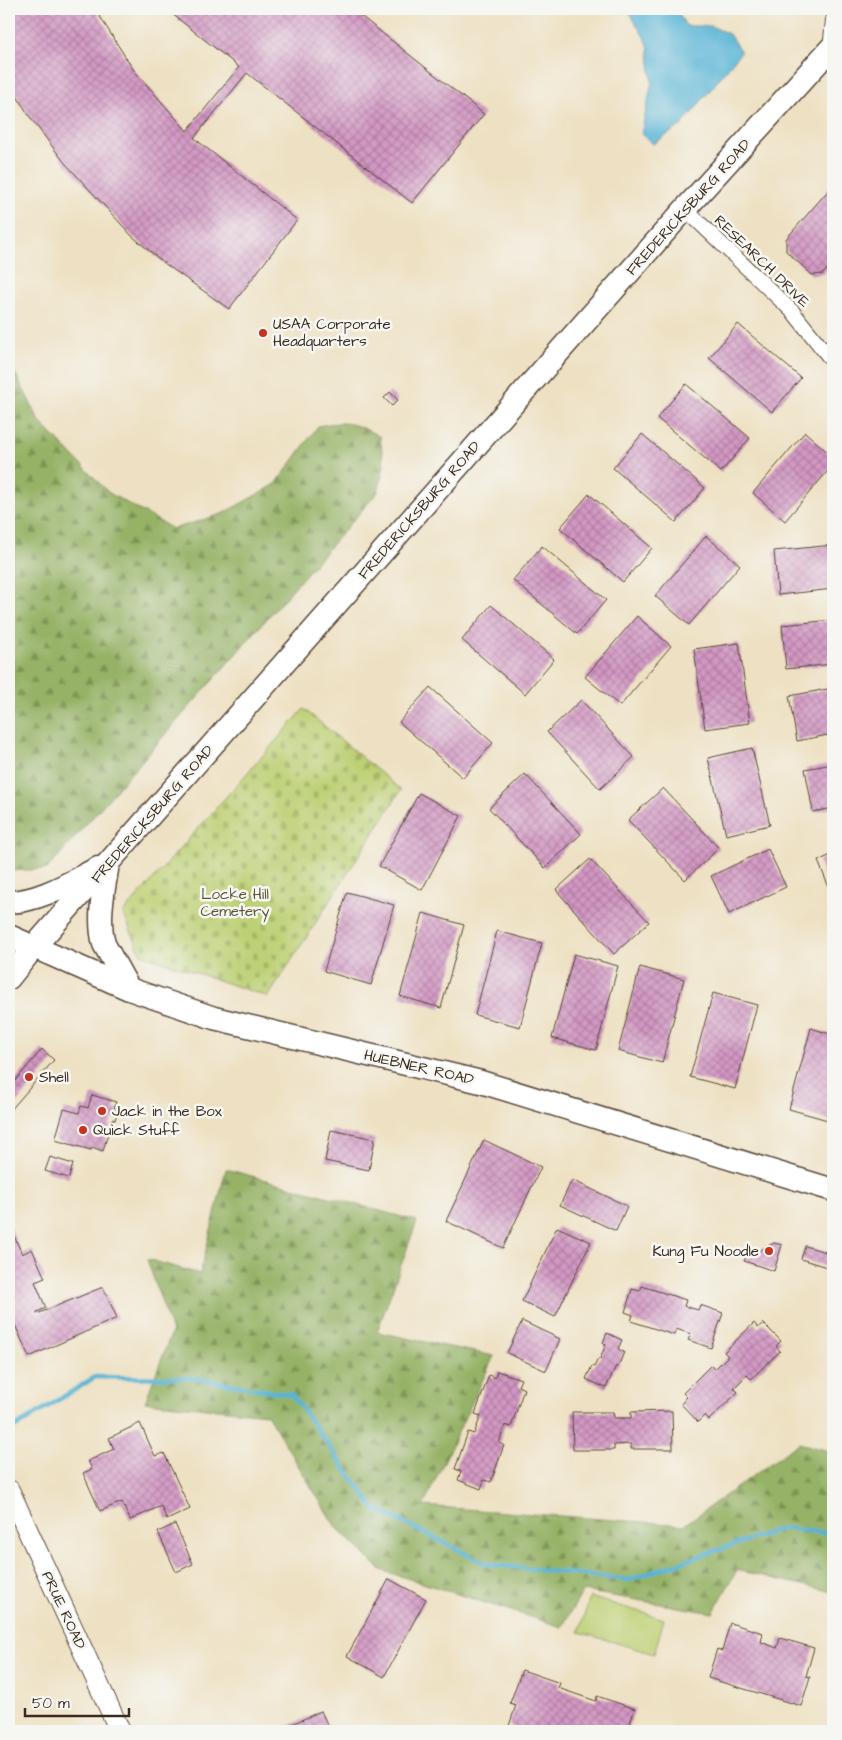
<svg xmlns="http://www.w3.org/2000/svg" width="842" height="1740" font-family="'Architects Daughter',sans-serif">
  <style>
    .forest { fill: url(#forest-firs); stroke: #686e42 }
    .cemetery { fill: url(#cemetery-stones); stroke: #7c7d49 }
    .green { fill: #bdd074; stroke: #7c7d49 }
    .water { fill: #57b4d5; stroke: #496f7a }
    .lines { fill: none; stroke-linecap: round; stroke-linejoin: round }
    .stream { stroke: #57b4d5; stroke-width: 4.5 }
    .building { fill: url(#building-cross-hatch) }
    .street-casing { stroke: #564537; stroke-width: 16 }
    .secondary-casing { stroke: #564537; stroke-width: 22 }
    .primary-casing { stroke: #564537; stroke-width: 25 }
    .street { stroke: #fff; stroke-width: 14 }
    .secondary { stroke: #fff; stroke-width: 20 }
    .primary { stroke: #fff; stroke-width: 22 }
    .poi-dot { fill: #c8321e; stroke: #f6f6f2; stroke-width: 2 }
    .labels { text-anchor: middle; stroke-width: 5; stroke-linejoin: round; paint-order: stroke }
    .street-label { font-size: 15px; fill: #3b2a1e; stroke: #f6f6f2 }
    .poi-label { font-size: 15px; fill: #3b2a1e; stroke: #f6f6f2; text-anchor: start }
    .park-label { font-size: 15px; fill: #5c5434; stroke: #f6f6f2 }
  </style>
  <defs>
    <pattern id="forest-firs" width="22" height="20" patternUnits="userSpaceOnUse" patternTransform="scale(1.25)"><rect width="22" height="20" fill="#96b266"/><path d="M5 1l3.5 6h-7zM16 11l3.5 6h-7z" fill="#7c9153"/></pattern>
    <pattern id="cemetery-stones" width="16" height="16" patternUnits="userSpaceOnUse" patternTransform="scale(1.25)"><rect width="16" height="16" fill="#bdd074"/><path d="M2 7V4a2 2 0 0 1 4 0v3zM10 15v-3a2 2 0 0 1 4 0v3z" fill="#a3b364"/></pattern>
    <pattern id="building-cross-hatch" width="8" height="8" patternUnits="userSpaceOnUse" patternTransform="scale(1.25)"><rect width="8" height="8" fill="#d398c4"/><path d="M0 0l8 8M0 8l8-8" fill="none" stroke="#ac7c9f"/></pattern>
  </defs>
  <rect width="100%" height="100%" fill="#f6f6f2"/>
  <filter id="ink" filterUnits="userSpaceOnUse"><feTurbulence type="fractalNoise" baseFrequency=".02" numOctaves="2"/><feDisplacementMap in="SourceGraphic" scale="10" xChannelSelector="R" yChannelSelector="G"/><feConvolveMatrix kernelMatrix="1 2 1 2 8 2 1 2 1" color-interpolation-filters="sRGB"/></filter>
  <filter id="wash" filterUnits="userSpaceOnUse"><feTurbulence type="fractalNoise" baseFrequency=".0096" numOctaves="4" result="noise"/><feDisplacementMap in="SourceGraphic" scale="20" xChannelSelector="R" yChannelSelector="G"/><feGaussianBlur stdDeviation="1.12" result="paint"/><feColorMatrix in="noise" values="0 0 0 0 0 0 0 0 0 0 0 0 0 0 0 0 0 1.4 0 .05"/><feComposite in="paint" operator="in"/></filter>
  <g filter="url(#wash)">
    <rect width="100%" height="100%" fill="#eee1c3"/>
    <path class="forest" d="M9 361 40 422 109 493 173 529 222 514 276 484 318 426C345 420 356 423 380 437L384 466 378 492 47 869 9 871Z
      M226 1169 417 1221 377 1332 494 1356 423 1506 684 1525 799 1443 833 1452V1592L737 1570 713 1613 583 1591 562 1627 381 1570 335 1526 267 1414 145 1402 172 1332 147 1259 200 1274Z"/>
    <path class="cemetery" d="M304 709 401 790 268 997 141 954 123 913Z"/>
    <path class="green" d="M590 1597 664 1619 654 1654 579 1632Z"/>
    <path class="water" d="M629 9H676L686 26H711L729 34 741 52 682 125 653 144 641 134 652 82 648 44 631 15Z"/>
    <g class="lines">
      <path class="stream" d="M9 1431 95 1377 194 1378 292 1395 374 1508 487 1564 629 1580 783 1528 833 1534"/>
    </g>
    <g id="blocks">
      <path class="building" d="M9 9H95L133 69 187 131 239 67 166 9H352L484 114 412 203 247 73 194 138 297 220 229 309 164 263 132 236 65 163 32 120 9 84Z
        M833 185V263L823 274 812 275 786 251V239Z
        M738 324 801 378 772 412 709 358Z
        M686 384 750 438 721 472 657 418Z
        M390 392 398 400 392 406 384 398Z
        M805 432 833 457V465L785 521 753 493Z
        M642 434 705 488 676 522 613 468Z
        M589 494 652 548 623 582 560 528Z
        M706 536 740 565 689 625 655 596Z
        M833 545V589L778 595 774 551Z
        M542 546 606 600 577 634 513 580Z
        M491 605 554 659 525 694 462 640Z
        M637 616 671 646 620 706 585 677Z
        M833 620V664L786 669 782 625Z
        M739 643 750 723 705 729 694 649Z
        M430 687 493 743 463 778 399 722Z
        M833 688V734L797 741 789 696Z
        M581 700 634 757 600 789 547 732Z
        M752 748 770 825 726 835 708 758Z
        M833 764V808L813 812 805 769Z
        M525 774 581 834 545 868 489 808Z
        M663 788 719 848 685 880 628 820Z
        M419 793 461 816 422 890 379 866Z
        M768 849 786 887 729 914 711 876Z
        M833 854V897L818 861Z
        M590 859 649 922 614 954 556 890Z
        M347 892 394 905 371 985 324 971Z
        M423 913 464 925 441 1008 400 996Z
        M497 931 542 943 520 1027 475 1015Z
        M574 954 618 966 596 1050 552 1038Z
        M640 967 684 979 662 1063 618 1051Z
        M713 993 757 1005 735 1089 690 1077Z
        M811 1028 833 1035V1114L831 1121 789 1109Z
        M42 1049 54 1060 9 1112V1088Z
        M92 1095 116 1102 114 1109 118 1110 115 1120 112 1119 103 1151 92 1147 91 1150 55 1140 64 1109 79 1113 81 1106 88 1108Z
        M331 1130 375 1139 369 1170 325 1161Z
        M484 1140 541 1167 503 1248 446 1221Z
        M50 1157 73 1164 69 1178 45 1171Z
        M572 1180 627 1206 616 1231 560 1205Z
        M9 1224 22 1254 32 1249 45 1278 35 1282 46 1308 37 1312V1314L103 1287 117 1318 29 1357 9 1311Z
        M557 1227 591 1242 555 1317 522 1301Z
        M774 1243 782 1245 774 1271 744 1261 746 1257Z
        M805 1246 833 1254V1269L801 1259Z
        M642 1286 686 1300 684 1306 698 1310 700 1305 723 1313 711 1348 688 1340 691 1334 676 1329 674 1335 631 1321 633 1315 625 1312 632 1289 640 1291Z
        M522 1321 560 1339 546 1371 507 1353Z
        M754 1323 758 1328 763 1323 781 1341 776 1346 780 1351 751 1379 747 1375 734 1388 738 1392 709 1420 705 1415 698 1422 681 1404 687 1397 683 1393 711 1365 715 1369 728 1356 724 1352Z
        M607 1333 622 1340 618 1349 624 1352 618 1367 616 1366 606 1388 586 1379 592 1366 594 1367 598 1359H600L606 1344 603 1343Z
        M497 1371 521 1379 518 1386 524 1389 511 1427 505 1425 499 1443 504 1445 491 1482 484 1480 481 1489 458 1480 461 1471 455 1469 468 1432 474 1434 481 1416 475 1414 489 1375 495 1378Z
        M672 1411 673 1449H631V1444L614 1445V1450H573L572 1412H613L614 1418H631V1412Z
        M140 1423 155 1456 164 1453 190 1509 167 1520 161 1506 130 1520 122 1502 100 1511 83 1473 92 1469 88 1461 114 1449 109 1438Z
        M175 1524 193 1564 176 1572 158 1532Z
        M389 1579 426 1599 384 1677 347 1656Z
        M730 1623 763 1633 761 1642 777 1648 780 1638 814 1648 806 1676 810 1677 801 1706 708 1678 717 1649 722 1651Z
        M522 1670 560 1683 558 1688 596 1701 597 1696 635 1709 627 1731H560L547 1727 545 1731H524L509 1726 516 1705 510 1703Z
        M321 1711 330 1731 335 1729 336 1731H290L288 1726Z"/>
    </g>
  </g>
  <g filter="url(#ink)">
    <use href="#blocks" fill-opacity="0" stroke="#564537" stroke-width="1"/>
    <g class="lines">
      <defs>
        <path id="street" d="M830 50 833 20
          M685 209 793 312 833 362"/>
        <path id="secondary" d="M9 1490 120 1731"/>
        <path id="primary" d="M108 864C104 889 97 918 104 944L129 989
          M9 902C41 901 70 882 98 868
          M9 936 129 989 214 1018 481 1082 833 1190
          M9 978 34 947 685 209 833 46"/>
      </defs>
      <use href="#street" class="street-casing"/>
      <use href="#secondary" class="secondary-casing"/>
      <use href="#primary" class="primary-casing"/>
      <use href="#street" class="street"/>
      <use href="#secondary" class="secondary"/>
      <use href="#primary" class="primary"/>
    </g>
  </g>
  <g class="poi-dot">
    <circle cx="263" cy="333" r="5"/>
    <circle cx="29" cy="1077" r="5"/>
    <circle cx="102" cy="1111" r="5"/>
    <circle cx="83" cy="1130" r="5"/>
    <circle cx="769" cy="1251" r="5"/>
  </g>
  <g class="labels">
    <g class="street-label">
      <text transform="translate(688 207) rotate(-48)" y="5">FREDERICKSBURG ROAD</text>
      <text transform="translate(762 261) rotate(44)" y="5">RESEARCH DRIVE</text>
      <text transform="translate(419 510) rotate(-49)" y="5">FREDERICKSBURG ROAD</text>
      <text transform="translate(152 814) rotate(-49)" y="5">FREDERICKSBURG ROAD</text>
      <text transform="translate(419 1067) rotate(13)" y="5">HUEBNER ROAD</text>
      <text transform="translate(64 1610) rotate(65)" y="5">PRUE ROAD</text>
    </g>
    <g class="poi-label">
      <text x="273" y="329">USAA Corporate<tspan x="273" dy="17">Headquarters</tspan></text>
      <text x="39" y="1082">Shell</text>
      <text x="112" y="1116">Jack in the Box</text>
      <text x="93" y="1135">Quick Stuff</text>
      <text x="759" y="1256" text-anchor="end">Kung Fu Noodle</text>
    </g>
    <g class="park-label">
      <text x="235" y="899">Locke Hill<tspan x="235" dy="17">Cemetery</tspan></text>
    </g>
  </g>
  <rect width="842" height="1740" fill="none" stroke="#f6f6f2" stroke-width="30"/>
  <path d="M25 1708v8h104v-8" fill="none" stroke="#3b2a1e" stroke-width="2.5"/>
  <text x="32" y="1708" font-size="15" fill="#3b2a1e" stroke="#f6f6f2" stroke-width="4" paint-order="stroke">50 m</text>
</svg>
